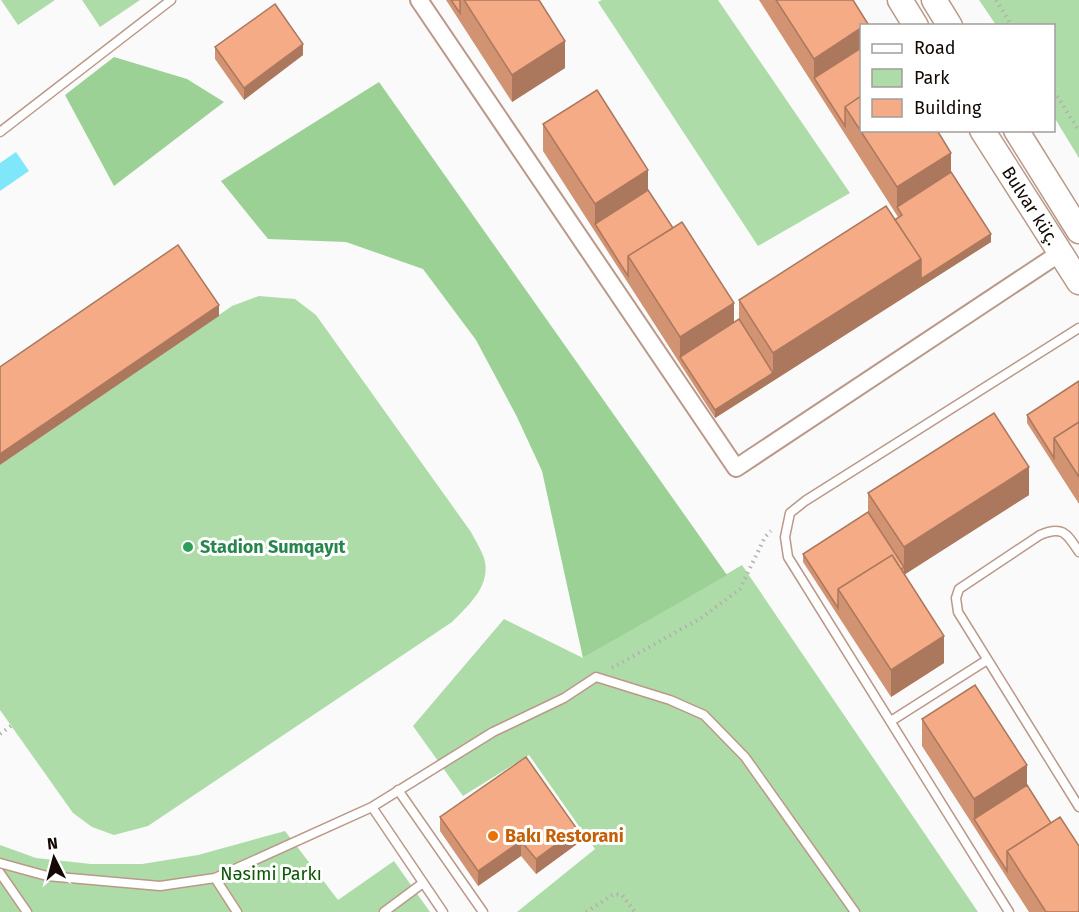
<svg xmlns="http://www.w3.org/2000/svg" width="1079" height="912" font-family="'Fira Sans',sans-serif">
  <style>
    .green { fill: #aedca9 }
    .forest { fill: #9bd195 }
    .water { fill: #80e7fa }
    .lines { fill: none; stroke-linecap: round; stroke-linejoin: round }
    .lane-casing { stroke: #ba9989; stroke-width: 11 }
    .street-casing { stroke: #ba9989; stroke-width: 20 }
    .secondary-casing { stroke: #ba9989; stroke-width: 27 }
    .path { stroke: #b3afae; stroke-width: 4; stroke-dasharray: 1.5 4.5; stroke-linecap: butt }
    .lane { stroke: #fff; stroke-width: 8 }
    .street { stroke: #fff; stroke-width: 16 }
    .secondary { stroke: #fff; stroke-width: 24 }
    .wall { fill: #d29373 }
    .shaded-wall { fill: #ab785e }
    .building { fill: #f4ab86; stroke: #ab785e; stroke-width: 1.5 }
    .leisure-dot { fill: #2e9e5b; stroke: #fff; stroke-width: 2 }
    .food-dot { fill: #e8710a; stroke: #fff; stroke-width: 2 }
    .labels { text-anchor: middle; stroke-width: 6; stroke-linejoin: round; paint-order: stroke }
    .street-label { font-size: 18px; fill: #140904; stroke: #fff }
    .leisure-label { font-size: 18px; font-weight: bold; fill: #27864d; stroke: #fff; text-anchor: start }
    .food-label { font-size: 18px; font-weight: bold; fill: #c56008; stroke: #fff; text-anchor: start }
    .park-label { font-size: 18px; fill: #0b5704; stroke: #fff }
  </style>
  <rect width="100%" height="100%" fill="#fafafa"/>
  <path class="green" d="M1 0H55L18 25Z
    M82 0H140L100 27Z
    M602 0H718L850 193 758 246 598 2Z
    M979 0H1079V158L1054 117V26L996 25Z
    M259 296 295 299 316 315 471 532C475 540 481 549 484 558 492 585 469 605 452 622L148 826 114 835 92 827 73 813 0 710V465L232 306Z
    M742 565 978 912H517L595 849 529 755 463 796 413 726 504 619 583 658Z
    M285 831 338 900 394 861 430 912H0V845L36 858 91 864H142L198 855Z"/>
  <path class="forest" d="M114 57 187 79 224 102 114 186 65 95Z
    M379 82 727 575 583 658 542 471 517 417 476 340 423 269 346 242 268 239 221 181Z"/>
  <path class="water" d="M16 152 29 171 0 191V163Z"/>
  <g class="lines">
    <defs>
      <path id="lane" d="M0 132 171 0
        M1079 552C1067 534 1063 525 1040 535L959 589 956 598 958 612 1079 807
        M891 721 987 660
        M398 790 483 912
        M372 807 443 912
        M0 863 47 876 160 886 215 878 372 807 493 732 564 698 596 677 670 700 704 715 745 757 855 912
        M0 873 27 912
        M215 878 237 912
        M384 912 423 883
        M1009 912 788 557 785 537 790 513 805 501 1079 328"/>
      <path id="street" d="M419 0 736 468 1060 253"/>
      <g id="secondary">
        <path d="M900 0 916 26"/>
        <path d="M934 0 950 26"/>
        <path id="s1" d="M982 130 1079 282"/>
        <path d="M1016 130 1079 231"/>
      </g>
    </defs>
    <use href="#lane" class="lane-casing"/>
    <use href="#street" class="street-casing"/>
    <use href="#secondary" class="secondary-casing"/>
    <path class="path" d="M996 0 1012 26
      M1054 91 1079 131
      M612 668 701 618 740 589 765 537 771 531
      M0 734 11 726
      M586 912 614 894 622 895 635 912"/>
    <use href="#lane" class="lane"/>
    <use href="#street" class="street"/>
    <use href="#secondary" class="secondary"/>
  </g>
  <path class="wall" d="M446 0H539L565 68 512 102Z
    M759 0H853L868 26 861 130 951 172 991 242 715 418 543 151V124L648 190 734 323 739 319V300L898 217Z
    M215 47 303 55 244 100 215 59Z
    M1079 381V504L1027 423V415Z
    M868 493 1029 495 904 574 944 663 891 697 803 562V554L868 512Z
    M922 719 1027 785 1079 912H1029L922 746Z
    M440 817 577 844 536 874 521 856 478 886 440 831Z"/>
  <path class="shaded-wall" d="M861 28V56L814 78V59Z
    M565 41V68L512 102V75Z
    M303 44V55L244 100V88Z
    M951 153V180L897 207V187Z
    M648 170V197L595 224V204Z
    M991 234V242L715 418V410L773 373V353L921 259Z
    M734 303V330L680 357V337Z
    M219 305V316L0 465V454Z
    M1029 467V495L904 575V547Z
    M944 636V663L891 697V670Z
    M1027 765V793L974 819V799Z
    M577 829V844L536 874V859Z
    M521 841V856L478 886V871Z"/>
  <path class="building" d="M451 0H460V13Z
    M464 0H539L565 41 512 75Z
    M776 0H853L868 24 866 26H861V28L814 59Z
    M275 4 303 44 244 88 215 47Z
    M861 48V96L845 107V126L814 78Z
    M597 90 648 170 595 204 543 124Z
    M861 96V130H937L951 153 897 187 845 107Z
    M951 172 991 234 921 279V259L895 220 902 215 897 207Z
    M648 190 673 228 628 256V276L595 224Z
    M886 206 921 259 773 353 739 300Z
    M682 222 734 303 680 337 628 256Z
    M178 245 219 305 0 454V367Z
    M739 319 773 373 715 410 680 357Z
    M1079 381V422L1054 438V458L1027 415Z
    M994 413 1029 467 904 547 868 493Z
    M1079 422V477L1054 438Z
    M868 512 904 567 901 569 892 555 838 589V608L803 554Z
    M892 555 944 636 891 670 838 589Z
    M975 685 1027 765 974 799 922 719Z
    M526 757 577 829 536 859 521 841 478 871 440 817Z
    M1027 785 1051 823 1007 851V871L974 819Z
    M1060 817 1079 846V912H1046L1007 851Z"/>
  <circle class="leisure-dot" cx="188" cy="547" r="6"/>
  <circle class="food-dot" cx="493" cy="836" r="6"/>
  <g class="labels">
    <g class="street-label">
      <text dy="6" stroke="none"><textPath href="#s1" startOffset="90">Bulvar küç.</textPath></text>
    </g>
    <g class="leisure-label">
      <text x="200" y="553">Stadion Sumqayıt</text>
    </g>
    <g class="food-label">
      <text x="505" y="842">Bakı Restorani</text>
    </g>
    <g class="park-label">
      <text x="271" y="880">Nəsimi Parkı</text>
    </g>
  </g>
  <rect x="860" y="24" width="195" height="108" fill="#ffffff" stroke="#a19d9b" stroke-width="1.5"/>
  <rect x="872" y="44" width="30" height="9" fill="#ffffff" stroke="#a19d9b" stroke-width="1.5"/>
  <text x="914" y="54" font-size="18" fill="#140904">Road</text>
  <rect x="872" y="69" width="30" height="18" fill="#aedca9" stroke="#a19d9b" stroke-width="1.5"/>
  <text x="914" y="84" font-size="18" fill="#140904">Park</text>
  <rect x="872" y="99" width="30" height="18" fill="#f4ab86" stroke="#a19d9b" stroke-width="1.5"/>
  <text x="914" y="114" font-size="18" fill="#140904">Building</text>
  <g transform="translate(54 858) rotate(354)" stroke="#ffffff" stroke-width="4.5" paint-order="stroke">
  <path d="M0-4.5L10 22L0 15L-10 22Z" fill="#140904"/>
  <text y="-9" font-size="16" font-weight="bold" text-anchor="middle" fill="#140904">N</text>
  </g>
</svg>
